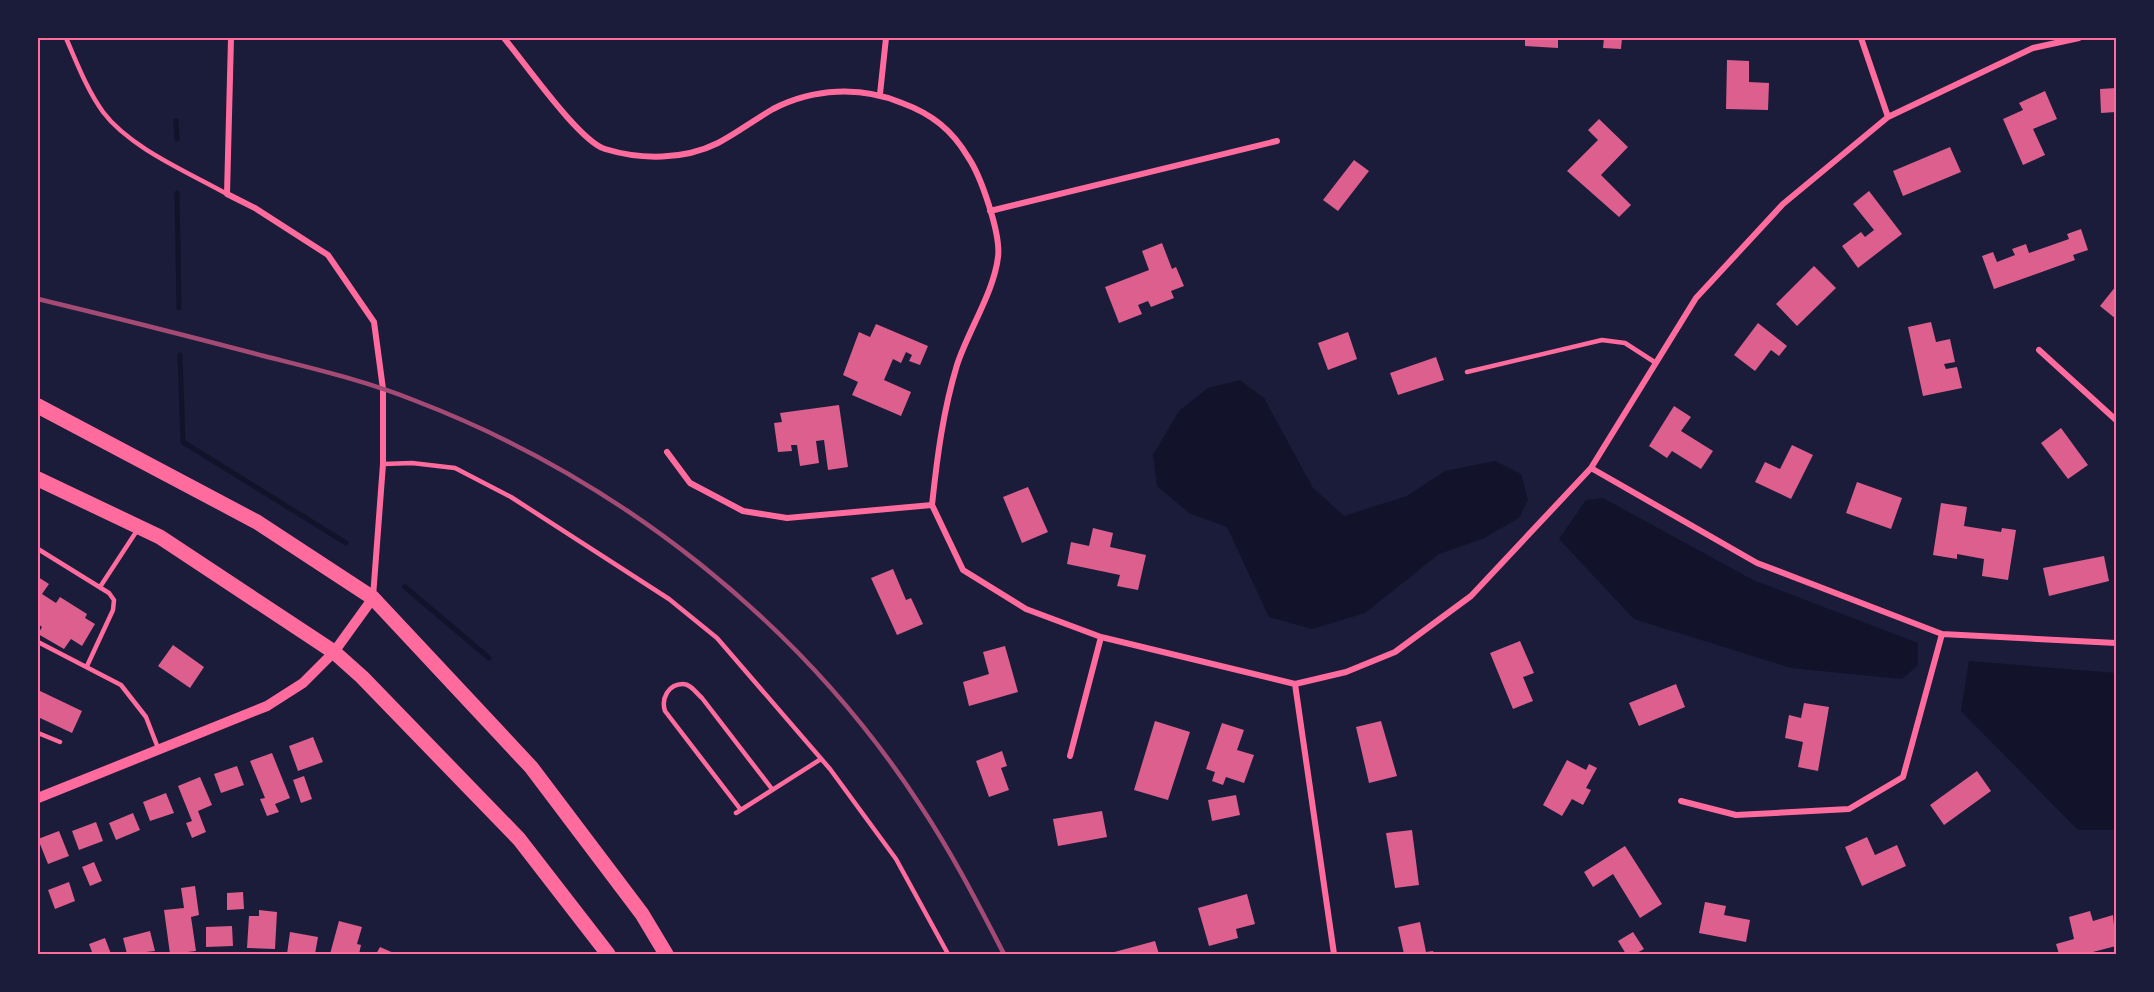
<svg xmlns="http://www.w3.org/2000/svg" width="2154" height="992" font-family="'Nunito Sans',sans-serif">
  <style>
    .water { fill: #12122b }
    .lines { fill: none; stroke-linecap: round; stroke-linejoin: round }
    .stream { stroke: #12122b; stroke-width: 5 }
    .building { fill: #dd5f8e }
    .service { stroke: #ff6b9d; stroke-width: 4.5 }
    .minor { stroke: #ff6b9d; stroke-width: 6 }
    .tertiary { stroke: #ff6b9d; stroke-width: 10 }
    .primary { stroke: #ff6b9d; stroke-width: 15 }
    .rail { stroke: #a44b75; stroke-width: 4.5 }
    .neatline { fill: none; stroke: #ff6b9d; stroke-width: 2 }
  </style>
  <rect width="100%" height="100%" fill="#1b1b3a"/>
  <path class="water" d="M1240 380 1264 398 1313 488 1344 516 1407 496 1445 471 1495 461 1521 474 1528 500 1519 518 1482 539 1439 554 1365 613 1312 629 1269 617 1227 527 1189 513 1157 486 1153 455 1179 411 1208 388Z
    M1603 498 1753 580 1918 643V665L1902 679 1791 668 1634 619 1559 539 1586 500Z
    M1969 661 2116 673V830H2078L1961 711Z"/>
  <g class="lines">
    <path class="stream" d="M176 121 177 139
      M177 193 179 308
      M180 355 183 442 346 543
      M405 587 489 658"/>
  </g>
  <path class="building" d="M1525 38H1558V48L1525 46Z
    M1604 38H1622L1621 49 1603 48Z
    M1727 60 1749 61V82L1769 83 1768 110 1726 109Z
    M2116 88V112L2101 113 2100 89Z
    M2045 91 2057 119 2033 129 2045 155 2023 165 2003 119 2023 110 2019 103Z
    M1599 119 1628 147 1601 175 1631 205 1619 217 1567 171 1598 140 1588 130Z
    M1950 147 1961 172 1903 196 1893 171Z
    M1354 160 1369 171 1338 211 1323 200Z
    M1869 191 1902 234 1858 268 1842 246 1861 232 1865 237 1874 230 1853 204Z
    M2081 229 2088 250 2073 255 2075 260 1994 289 1982 256 1993 252 1997 262 2015 255 2012 249 2026 244 2029 253 2069 239 2067 234Z
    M1162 243 1172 269 1176 267 1184 286 1171 291 1174 298 1151 307 1148 301 1138 305 1142 314 1119 323 1105 287 1149 270 1142 251Z
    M1814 266 1836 288 1797 326 1776 304Z
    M2116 286V319L2100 306Z
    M1931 322 1936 342 1950 339 1955 362 1944 364 1946 369 1957 367 1962 388 1923 396 1908 327Z
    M1758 323 1787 346 1779 356 1771 350 1755 371 1734 355Z
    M876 324 928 346 920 365 909 361 912 355 906 352 901 363 893 359 884 380 911 392 901 416 852 395 858 382 843 375 859 332 870 337Z
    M1348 332 1357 359 1328 370 1318 343Z
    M1436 357 1444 380 1398 395 1390 373Z
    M839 405 848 467 828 470 824 440 816 441 819 463 800 466 797 445H791L792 451 778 452 774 423 782 422 780 413Z
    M1674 406 1691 417 1681 431 1713 451 1701 469 1672 451 1667 458 1649 446Z
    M2061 428 2088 465 2068 479 2041 443Z
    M1792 445 1813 455 1791 499 1755 482 1765 462 1780 469Z
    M1857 482 1902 498 1891 529 1846 513Z
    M1028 487 1048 532 1022 543 1003 497Z
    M1941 503 1967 507 1964 526 2001 532 2002 528 2016 530 2008 580 1982 576 1984 559 1957 554V559L1933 555Z
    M1093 528 1113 533 1110 547 1146 555 1138 590 1117 586 1120 575 1067 564 1071 542 1089 546Z
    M2104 556 2109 581 2049 596 2043 568Z
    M893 569 906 600 911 598 923 624 897 635 871 578Z
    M38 577 49 584 42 594 56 603 60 597 87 614 85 618 95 624 82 646 71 639 64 649 38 634 42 627 38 624Z
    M1520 641 1534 673 1523 677 1533 701 1513 709 1490 653Z
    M173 645 204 667 190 688 158 666Z
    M1005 646 1018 692 969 706 963 682 989 674 983 652Z
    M1676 684 1685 707 1639 726 1629 703Z
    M38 690 82 711 72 733 38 717Z
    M1804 703 1829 707 1818 771 1798 767 1803 742 1785 738 1789 715 1801 718Z
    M1155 721 1190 732 1168 800 1134 790Z
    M1381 721 1397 776 1369 783 1356 727Z
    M1222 723 1244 730 1237 750 1254 755 1244 783 1226 777 1223 785 1212 781 1215 772 1206 769Z
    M313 737 323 762 298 771 289 746Z
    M1002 751 1007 766 1001 768 1009 790 989 797 976 761Z
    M272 753 290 798 275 804 279 812 267 816 260 799 265 798 250 761Z
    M1567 760 1586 770 1589 764 1597 768 1586 788 1591 790 1583 805 1572 799 1562 816 1543 805Z
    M237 766 244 785 221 793 214 774Z
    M1977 771 1991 791 1944 825 1930 805Z
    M304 776 312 799 301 803 293 780Z
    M200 777 212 805 198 811 206 832 192 838 186 823 192 821 178 786Z
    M166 793 174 813 150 821 143 802Z
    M1236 795 1240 815 1212 821 1208 800Z
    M1102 811 1107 837 1058 846 1053 819Z
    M133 813 140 830 116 840 109 823Z
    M96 822 103 841 79 850 72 831Z
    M1412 830 1419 885 1395 888 1386 833Z
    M59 831 69 856 48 864 38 839Z
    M1867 837 1875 855 1897 845 1906 866 1862 886 1845 847Z
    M1625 846 1662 904 1640 918 1613 874 1593 887 1584 872Z
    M94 862 102 881 90 886 82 867Z
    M69 882 75 901 55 909 48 890Z
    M195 886 199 915 191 917 196 951 170 954 164 910 184 908 181 888Z
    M243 892 244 909 227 910V893Z
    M1247 894 1255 924 1236 929 1238 938 1209 946 1198 908Z
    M1705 902 1726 906 1724 915 1750 920 1746 942 1699 933Z
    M259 910 277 912 275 949 247 948 249 916H259Z
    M2090 911 2093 921 2113 915 2116 946 2085 954H2059L2056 944 2074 939 2069 917Z
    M339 921 362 927 357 944 361 945 359 954H330Z
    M1420 922 1426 952 1433 951 1434 954H1404L1398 927Z
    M232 926 233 946 206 947V927Z
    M150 931 155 951 127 954 123 938Z
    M290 932 318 937 315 954H287Z
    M1633 932 1644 949 1635 954H1626L1618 941Z
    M105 938 111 954H87L92 952 89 944Z
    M1155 941 1159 954H1107Z
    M380 947 396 954H376Z"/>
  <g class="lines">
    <path class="service" d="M66 38C77 63 87 90 103 112 130 148 188 172 227 194
      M1467 372 1602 340 1625 343 1656 363
      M383 464 412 463 455 468 511 497 669 599 717 638 830 769 896 859 948 954
      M38 549 109 593 114 600 113 610 87 666
      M100 587 138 529
      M38 642 121 685 146 717 158 748
      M38 733 60 742
      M741 810 665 711C661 699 668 684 683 684 691 684 696 693 702 698L772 789
      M736 813 821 759"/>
    <path class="minor" d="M231 38 227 194 255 208 328 255 374 322 383 389V464L373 597
      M504 38C525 63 579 141 605 149 641 160 684 160 718 143 737 133 754 120 773 109 813 88 861 86 902 103 932 114 952 130 968 157 981 176 1001 234 998 257 994 292 968 331 957 365 943 411 937 458 932 505
      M1861 38 1888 117
      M880 94 886 38
      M990 211 1277 141
      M2039 350 2116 420
      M667 452 690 483 743 511 787 518 932 505
      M1591 468 1757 563 1942 634 2116 643
      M932 505 963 570 1026 609 1101 637 1295 684 1346 672 1395 652 1471 596 1591 468 1696 298 1783 204 1888 117 2033 48 2079 38
      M1295 684 1334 954
      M1070 756 1101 637
      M1681 801 1736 815 1849 809 1903 777 1942 634"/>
    <path class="tertiary" d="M38 798 267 706 303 683 334 652 373 598"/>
    <path class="primary" d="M38 406 257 522 373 598 531 767 642 914 666 954
      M38 479 160 537 334 652 362 677 519 839 608 954"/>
    <path class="rail" d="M38 299C113 317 188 336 264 356 315 369 367 381 416 401 619 479 801 622 920 805 952 853 978 904 1004 954"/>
  </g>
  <rect width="2154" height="992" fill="none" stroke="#1b1b3a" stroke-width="78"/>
  <rect x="39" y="39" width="2076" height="914" class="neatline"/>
</svg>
